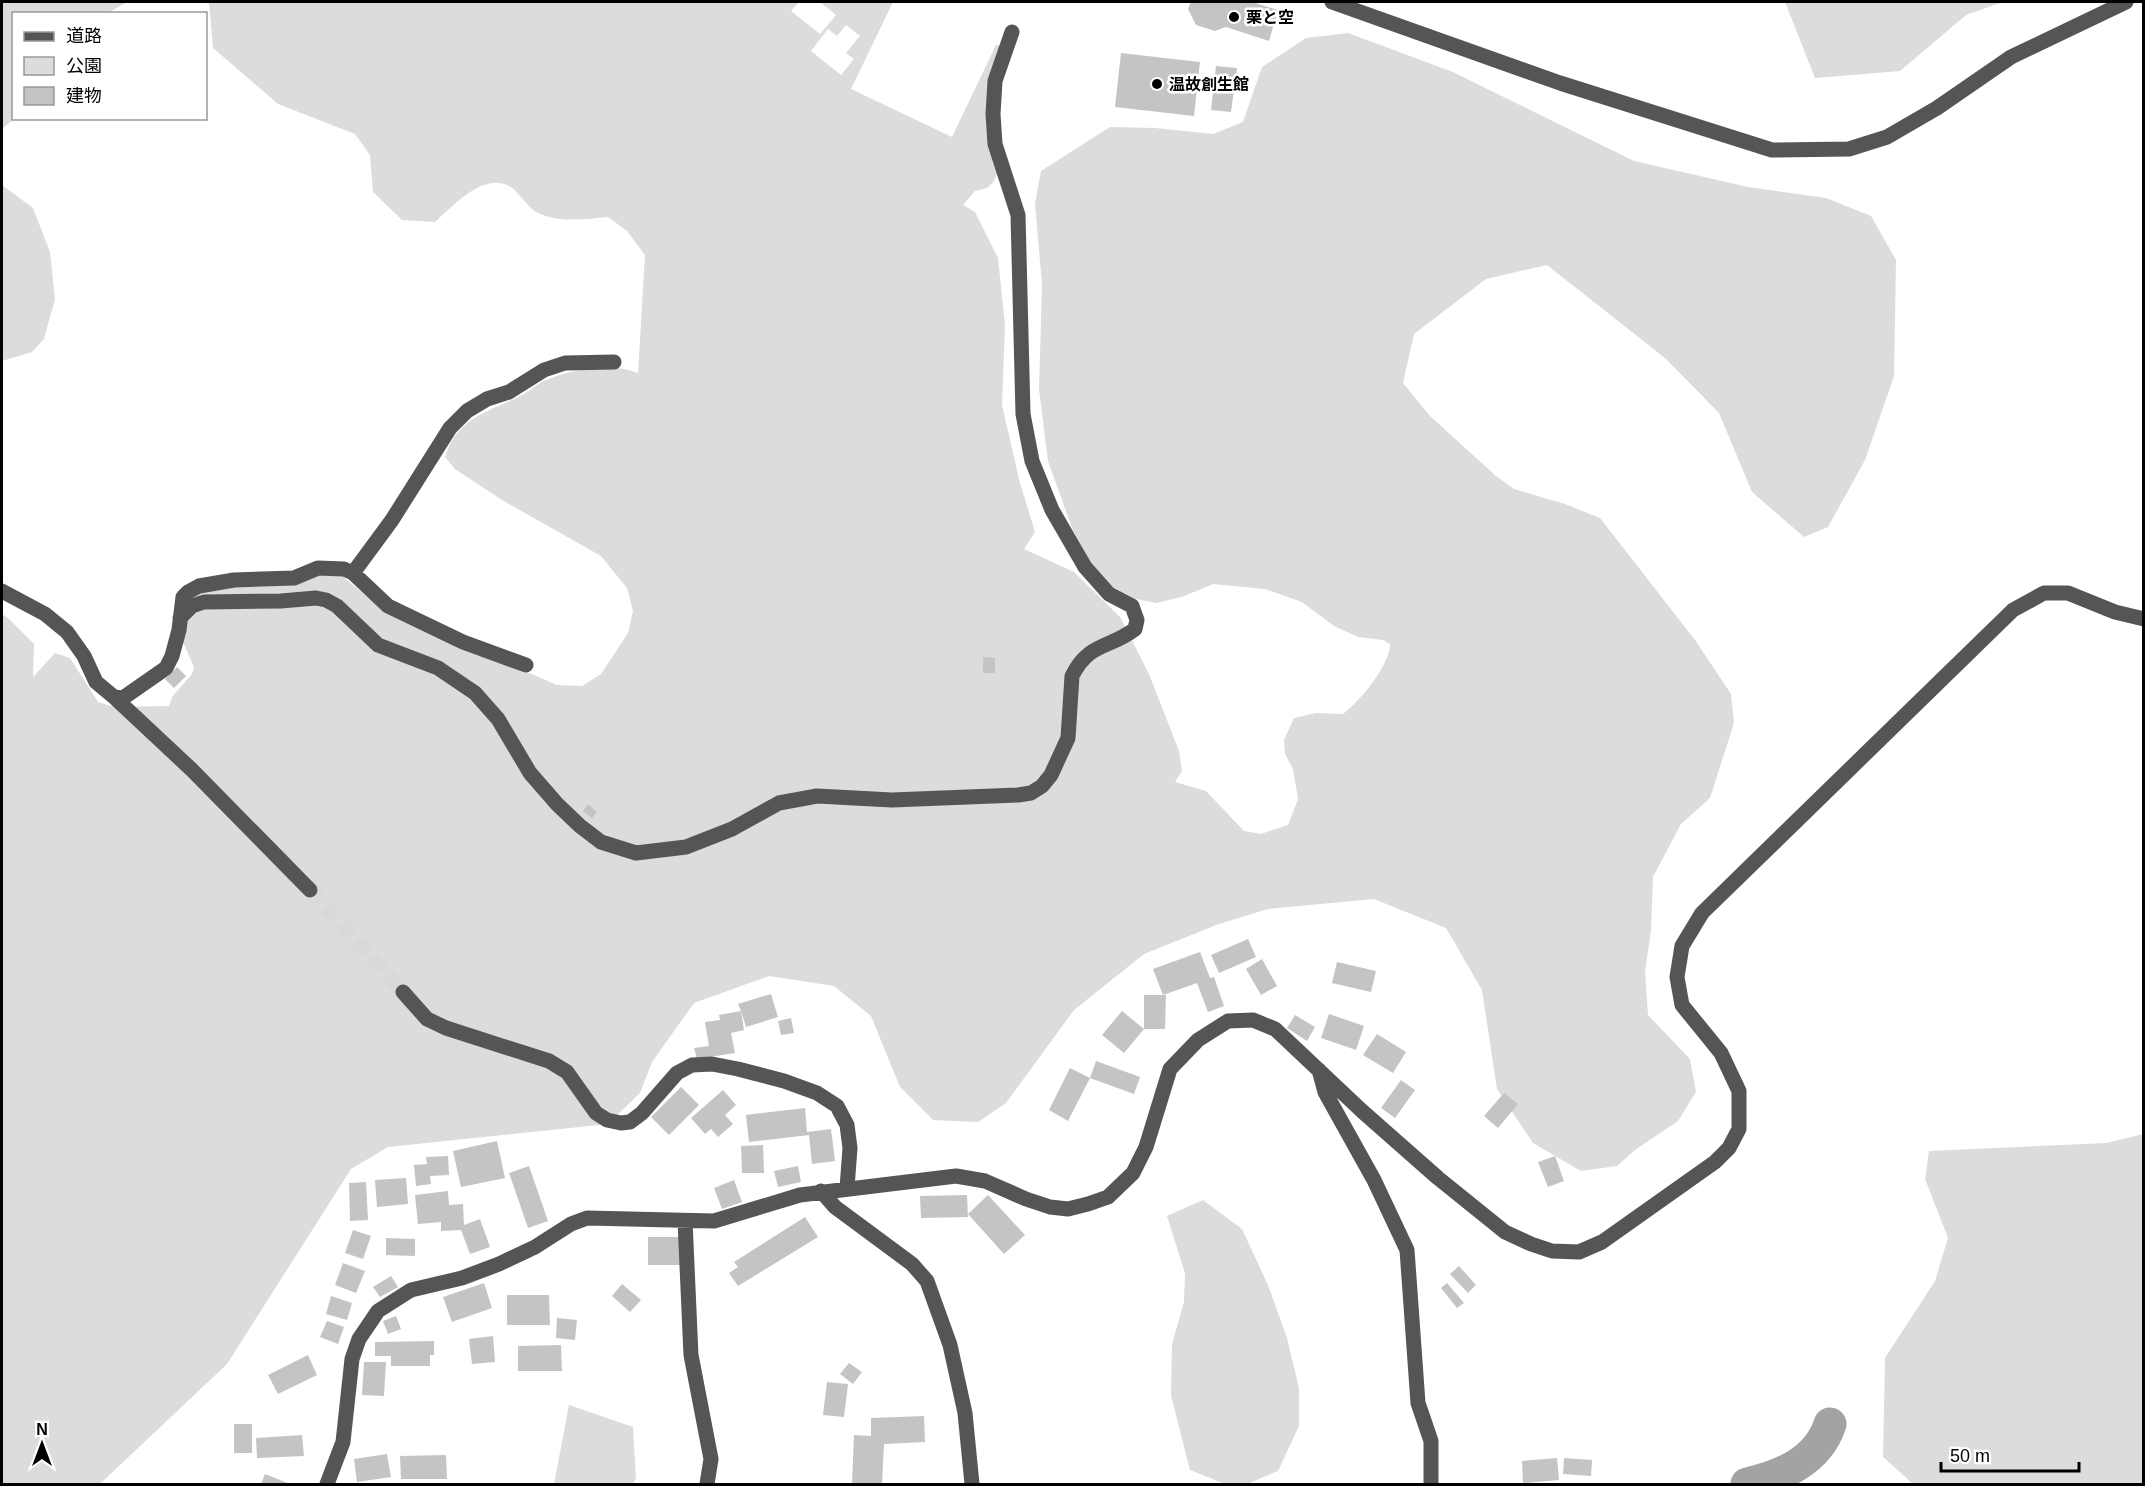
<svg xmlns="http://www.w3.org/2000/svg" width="2145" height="1486" font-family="Arial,'Noto Sans JP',sans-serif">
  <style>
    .green { fill: #dcdcdc; fill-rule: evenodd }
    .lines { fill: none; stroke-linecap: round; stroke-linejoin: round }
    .river { stroke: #a3a3a3; stroke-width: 33 }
    .building { fill: #c4c4c4 }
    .minor-tunnel { stroke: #d9d9d9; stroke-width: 15; stroke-dasharray: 15 8; stroke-linecap: butt }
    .minor { stroke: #555; stroke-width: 15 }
    .poi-dot { fill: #000; stroke: #fff; stroke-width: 2 }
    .labels { text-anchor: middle; stroke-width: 5; stroke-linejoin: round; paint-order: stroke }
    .poi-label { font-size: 16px; font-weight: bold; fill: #000; stroke: #fff; text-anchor: start }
  </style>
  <rect width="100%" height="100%" fill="#fff"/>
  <path class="green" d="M2 2H127L108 13 14 14V119L2 129Z
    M209 2H799L791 11 820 34 836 15 820 2H893L851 89 952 137 996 45 1002 46 998 172 994 181 987 188 975 191 963 205 975 212 998 258 1005 325 1002 405 1020 483 1035 532 1024 549 1074 572 1120 617 1149 674 1179 751 1182 771 1175 782 1206 791 1244 831 1261 834 1288 825 1298 799 1293 769 1285 754 1284 740 1294 718 1316 713 1343 714C1360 701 1390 665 1390 644L1383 640 1358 637 1334 626 1302 602 1265 589 1213 584 1182 597 1156 603 1136 599 1113 587 1090 561 1072 528 1048 461 1039 389 1042 284 1035 204 1041 171 1110 127 1155 128 1213 134 1243 122 1262 67 1306 38 1348 33 1453 72 1634 161 1748 187 1826 198 1871 216 1896 260 1894 376 1865 460 1828 527 1804 537 1752 492 1719 413 1665 358 1547 265 1486 279 1414 334 1403 383 1430 416 1496 476 1514 489 1565 504 1600 518 1695 640 1731 694 1734 723 1710 798 1681 824 1653 877 1651 931 1645 971 1648 1015 1690 1059 1696 1092 1678 1121 1635 1150 1617 1166 1581 1171 1533 1143 1497 1089 1482 990 1446 928 1374 899 1268 909 1219 924 1144 954 1074 1010 1006 1103 978 1122 933 1120 900 1087 871 1016 834 986 769 976 694 1003 652 1062 640 1093 608 1124 388 1147 351 1169 227 1364 100 1484H2V614L8 618 34 644 33 677 55 653 70 658 98 702 114 707 169 706 172 697 192 674 194 667 183 642 192 597 205 591 327 573 341 575 382 609 557 685 582 686 601 674 628 633 633 611 627 588 601 556 502 500 455 469 445 457C456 420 485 413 516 398 526 394 534 386 544 381 571 369 610 362 638 373L645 255 627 231 608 217C585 219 560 223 538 213 526 207 519 190 507 185 481 174 452 207 435 222L402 220 373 192 370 155 355 134 278 104 213 48ZM846 25 860 36 846 53 854 59 841 75 811 51 828 29 837 36Z
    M1785 2H2003L1966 15 1900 71 1815 78Z
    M2 185 33 208 50 252 55 299 44 339 32 352 2 361Z
    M2143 1134V1484H1913L1883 1457 1885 1358 1935 1281 1948 1238 1925 1179 1929 1151 2106 1143Z
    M1203 1200 1242 1229 1268 1285 1287 1338 1299 1388V1426L1278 1471 1247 1484H1225L1190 1470 1171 1395 1172 1344 1184 1302 1185 1273 1167 1216Z
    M569 1405 633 1427 636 1479 632 1484H554Z"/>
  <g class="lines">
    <path class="river" d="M1747 1484C1782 1476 1818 1461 1830 1424"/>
  </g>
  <path class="building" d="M1191 2H1252L1278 10 1269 41 1226 27 1215 31 1196 25 1188 9Z
    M1121 53 1200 62 1194 116 1115 107Z
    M1216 66 1237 68 1231 112 1211 110Z
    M983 657 995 658V673H983Z
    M177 667 186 676 174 688 165 679Z
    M588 804 597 812 592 818 583 811Z
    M1248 939 1256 957 1219 973 1211 955Z
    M1200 952 1210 978 1214 977 1224 1006 1208 1012 1197 983 1163 995H1166L1165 1029H1144V995H1163L1153 969Z
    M1262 959 1277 986 1261 995 1246 969Z
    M1337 962 1376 971 1371 992 1332 983Z
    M771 994 778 1017 746 1027 741 1011 744 1030 731 1033 735 1053 697 1059 694 1048 709 1046 705 1022 720 1020 719 1015 741 1011 738 1004Z
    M1122 1011 1144 1029 1124 1053 1102 1035Z
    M1329 1014 1364 1026 1356 1050 1321 1038Z
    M1295 1015 1315 1027 1307 1041 1287 1028Z
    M791 1018 794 1033 781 1035 778 1021Z
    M1377 1034 1406 1052 1393 1073 1363 1055Z
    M1096 1061 1140 1077 1134 1094 1090 1078 1068 1121 1049 1110 1070 1068 1090 1078Z
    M1401 1080 1415 1090 1395 1118 1381 1108Z
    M681 1087 699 1105 669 1135 651 1117Z
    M723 1090 736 1105 725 1115 733 1124 718 1137 711 1129 705 1134 691 1118Z
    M1504 1093 1518 1104 1498 1128 1484 1116Z
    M805 1108 807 1132 831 1129 835 1161 812 1164 809 1135 749 1142 746 1115Z
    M497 1141 505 1178 461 1187 453 1151Z
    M763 1145 764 1173H742L741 1146Z
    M448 1156 449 1175 430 1176 431 1184 416 1186 414 1165 427 1164 426 1157Z
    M1555 1156 1564 1181 1548 1187 1538 1162Z
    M529 1166 548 1221 528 1228 509 1173Z
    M798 1166 801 1182 778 1187 774 1171Z
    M406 1178 408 1204 377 1207 375 1180Z
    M734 1180 742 1202 722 1209 714 1188Z
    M366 1182 368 1220 350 1221 349 1183Z
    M448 1191 449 1205 463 1204 464 1225 480 1219 490 1247 470 1254 461 1230 441 1231V1222L418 1224 415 1195Z
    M967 1195 968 1217 921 1218 920 1196Z
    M988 1195 1025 1235 1004 1254 968 1214Z
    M805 1217 818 1237 738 1286 729 1273 738 1267 734 1262Z
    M353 1230 371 1236 363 1259 345 1253Z
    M648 1237H680V1265H648Z
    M386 1238 415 1239V1256L386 1255Z
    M343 1263 365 1271 356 1293 335 1285Z
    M1459 1266 1476 1285 1468 1293 1450 1274Z
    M391 1276 398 1287 380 1297 373 1287Z
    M484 1283 492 1308 452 1322 443 1297Z
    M1447 1283 1464 1303 1457 1308 1441 1288Z
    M622 1284 641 1300 630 1312 612 1296Z
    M507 1295H549L550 1325H507Z
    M331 1296 352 1303 347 1320 326 1314Z
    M396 1316 401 1329 388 1334 383 1321Z
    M557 1318 577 1320 575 1340 556 1338Z
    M327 1321 344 1327 338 1344 320 1337Z
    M493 1336 495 1362 472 1364 469 1339Z
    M434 1341V1355H430V1366H391V1356H375V1342Z
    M561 1345 562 1371H518V1346Z
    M308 1355 317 1375 278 1394 268 1375Z
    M364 1362H386L384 1396 362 1395Z
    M849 1363 862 1372 853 1384 840 1374Z
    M827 1382 848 1384 844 1417 823 1415Z
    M924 1416 925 1442 884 1444 882 1484H852L854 1435 871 1436V1418Z
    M234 1424H252V1453H234Z
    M302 1435 304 1456 257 1458 256 1438Z
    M387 1454 391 1477 357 1482 354 1459Z
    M446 1455 447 1479H401L400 1456Z
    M1557 1458 1559 1480 1523 1483 1522 1461Z
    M1564 1458 1592 1460 1591 1476 1563 1474Z
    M265 1474 290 1484H261Z"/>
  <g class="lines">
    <path class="minor-tunnel" d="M310 890 403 992"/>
    <path class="minor" d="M1332 2 1560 83 1772 150 1849 149 1887 137 1937 108 2011 57 2126 2
      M353 573 392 520 450 428 467 411 487 399 509 392 544 370 565 363 614 362
      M2 591 45 614 67 632 84 656 96 682 114 697 123 698 166 668 172 656 179 630 183 597 188 592 199 586 234 580 294 578 318 568 344 569 353 573 388 606 463 642 526 665
      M180 618 192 606 204 602 281 601 316 598 326 600 337 606 378 645 438 668 475 693 498 719 530 773 557 804 580 826 601 842 636 853 686 847 732 829 779 803 817 796 892 800 1018 795 1031 793 1042 786 1051 775 1068 738 1072 676C1089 642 1109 649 1135 629L1137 620 1132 606 1109 594 1085 567 1052 510 1032 461 1023 414 1018 215 995 144 993 114 995 81 1012 32
      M114 697 192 770 310 890
      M403 992 427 1019 446 1028 549 1061 567 1072 596 1113 607 1120 621 1123 630 1122 642 1113 677 1073 692 1065 712 1064 738 1069 784 1081 817 1093 837 1106 847 1125 850 1148 847 1188
      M1319 1070 1325 1092 1374 1180 1407 1250 1418 1403 1431 1441V1484
      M821 1191 835 1207 912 1264 927 1281 950 1345 965 1413 972 1484
      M685 1221 691 1355 711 1459 707 1484
      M327 1484 343 1442 352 1359 359 1339 378 1311 411 1290 462 1278 499 1264 535 1247 571 1224 587 1218 714 1221 800 1195 956 1176 985 1181 1026 1199 1050 1207 1068 1209 1088 1204 1108 1197 1133 1173 1146 1147 1170 1069 1198 1040 1228 1021 1253 1020 1275 1029 1362 1111 1438 1178 1505 1232 1531 1244 1552 1251 1579 1252 1602 1242 1715 1162 1729 1148 1739 1129V1091L1721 1053 1682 1005 1677 977 1682 946 1702 913 2013 610 2044 593H2068L2115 612 2144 619"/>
  </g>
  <g class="poi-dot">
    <circle cx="1234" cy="17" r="6"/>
    <circle cx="1157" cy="84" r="6"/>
  </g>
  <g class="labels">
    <g class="poi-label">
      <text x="1246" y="23">栗と空</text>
      <text x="1169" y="90">温故創生館</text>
    </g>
  </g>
  <rect width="2145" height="1486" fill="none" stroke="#000000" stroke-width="6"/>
  <rect x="12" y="12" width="195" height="108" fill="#ffffff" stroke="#999999" stroke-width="1.5"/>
  <rect x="24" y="32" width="30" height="9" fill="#555555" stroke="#999999" stroke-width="1.5"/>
  <text x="66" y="42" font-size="18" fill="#000000">道路</text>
  <rect x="24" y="57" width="30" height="18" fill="#dcdcdc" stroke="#999999" stroke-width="1.5"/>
  <text x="66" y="72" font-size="18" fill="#000000">公園</text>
  <rect x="24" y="87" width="30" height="18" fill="#c4c4c4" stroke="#999999" stroke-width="1.5"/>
  <text x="66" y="102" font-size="18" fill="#000000">建物</text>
  <g transform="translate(42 1444)" stroke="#ffffff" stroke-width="4.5" paint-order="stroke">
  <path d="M0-4.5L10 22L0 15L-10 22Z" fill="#000000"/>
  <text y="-9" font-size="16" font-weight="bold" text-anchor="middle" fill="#000000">N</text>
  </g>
  <path d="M1941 1462v9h138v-9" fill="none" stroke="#000000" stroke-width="3"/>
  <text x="1950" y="1462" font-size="18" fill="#000000" stroke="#ffffff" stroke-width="4.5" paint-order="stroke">50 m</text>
</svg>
